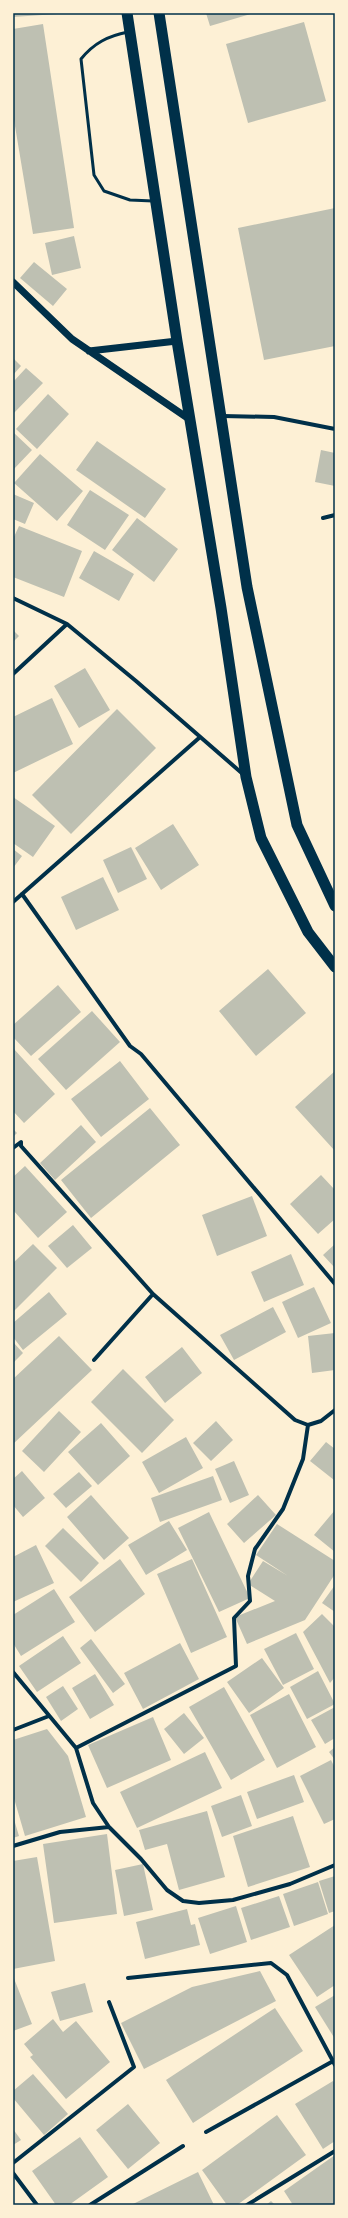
<svg xmlns="http://www.w3.org/2000/svg" width="348" height="2218" font-family="Merriweather,serif">
  <style>
    .building { fill: #bec0b2 }
    .lines { fill: none; stroke-linecap: round; stroke-linejoin: round }
    .service { stroke: #003049; stroke-width: 3 }
    .minor { stroke: #003049; stroke-width: 4 }
    .tertiary { stroke: #003049; stroke-width: 7 }
    .trunk { stroke: #003049; stroke-width: 11 }
    .neatline { fill: none; stroke: #003049; stroke-width: 1.5 }
  </style>
  <rect width="100%" height="100%" fill="#fdf0d5"/>
  <path class="building" d="M13 13H57V14L13 17Z
    M206 13H254L210 26Z
    M304 22 326 101 248 123 226 44Z
    M43 24 74 228 33 234 13 114V29Z
    M335 208V346L264 360 238 228Z
    M74 236 81 268 52 275 45 243Z
    M34 262 67 289 53 306 20 278Z
    M13 358 21 366 13 375Z
    M26 368 43 383 13 414V382Z
    M48 394 69 414 37 449 16 429Z
    M13 432 32 450 13 470Z
    M97 441 166 489 145 518 76 470Z
    M321 450 335 453V486L315 482Z
    M40 454 83 491 57 521 14 483Z
    M90 490 129 515 105 550 67 525Z
    M13 494 34 503 25 524 13 519Z
    M137 518 178 549 154 582 112 550Z
    M19 526 82 551 64 597 13 577V539Z
    M94 551 134 574 119 601 79 578Z
    M13 630 19 636 13 642Z
    M85 668 110 710 79 728 54 686Z
    M52 698 73 744 13 773V717Z
    M117 709 156 748 71 834 32 795Z
    M13 797 55 826 33 857 13 843Z
    M173 824 199 865 161 890 135 848Z
    M131 847 147 879 118 893 103 860Z
    M13 849 22 856 13 868Z
    M103 877 119 910 76 930 61 897Z
    M268 969 306 1013 256 1056 219 1011Z
    M58 985 81 1012 31 1056 13 1037V1025Z
    M92 1011 120 1042 66 1090 38 1059Z
    M13 1048 55 1094 24 1123 13 1111Z
    M120 1061 149 1099 101 1137 71 1099Z
    M335 1071V1151L295 1107Z
    M150 1108 180 1145 91 1218 61 1180Z
    M81 1125 96 1142 55 1180 40 1163Z
    M13 1129 17 1133 13 1137Z
    M25 1166 67 1212 38 1238 13 1210V1177Z
    M321 1175 335 1190V1219L318 1234 290 1204Z
    M252 1196 267 1236 217 1256 202 1215Z
    M73 1225 92 1248 67 1268 48 1246Z
    M33 1244 57 1268 13 1312V1263Z
    M335 1244V1268L323 1255Z
    M291 1254 304 1285 264 1302 251 1272Z
    M314 1287 331 1323 298 1338 282 1302Z
    M49 1292 67 1314 23 1350 13 1337V1323Z
    M273 1307 286 1332 234 1360 220 1335Z
    M335 1333V1370L312 1373 308 1336Z
    M59 1336 92 1370 13 1444V1379Z
    M13 1342 23 1353 13 1363Z
    M182 1347 202 1373 165 1403 145 1377Z
    M123 1369 174 1420 142 1453 91 1402Z
    M59 1411 81 1432 44 1472 22 1451Z
    M216 1421 233 1440 211 1461 193 1443Z
    M101 1423 130 1456 98 1485 68 1452Z
    M186 1437 203 1468 159 1493 142 1462Z
    M326 1442 335 1449 334 1480 310 1461Z
    M234 1461 249 1495 230 1503 215 1469Z
    M22 1471 45 1498 23 1517 13 1505V1479Z
    M79 1472 92 1486 66 1508 53 1494Z
    M213 1476 222 1500 160 1522 151 1498Z
    M91 1495 129 1538 104 1560 67 1517Z
    M258 1495 276 1515 244 1543 227 1524Z
    M335 1510V1552L314 1535Z
    M209 1512 250 1598 219 1612 178 1528Z
    M169 1521 187 1550 146 1575 128 1545Z
    M277 1524 335 1561V1574L305 1620 247 1644 235 1617 275 1601 248 1584 263 1561 288 1576 256 1555Z
    M63 1528 99 1563 81 1582 45 1546Z
    M36 1545 54 1583 13 1602V1557Z
    M120 1559 145 1594 95 1632 69 1597Z
    M192 1559 227 1637 191 1653 157 1574Z
    M335 1585V1612L322 1603Z
    M54 1589 75 1622 21 1656 13 1643V1615Z
    M322 1614 335 1627V1677L330 1683 303 1632Z
    M296 1633 314 1669 283 1685 264 1649Z
    M63 1636 81 1663 37 1692 19 1666Z
    M91 1639 125 1684 113 1693 80 1648Z
    M180 1643 199 1679 143 1709 124 1673Z
    M262 1658 284 1688 249 1713 227 1682Z
    M318 1671 335 1704 307 1719 290 1687Z
    M95 1674 114 1705 90 1719 72 1688Z
    M63 1686 78 1709 61 1721 46 1697Z
    M224 1687 265 1760 231 1780 189 1707Z
    M289 1694 316 1747 277 1768 250 1715Z
    M335 1707V1738L325 1744 311 1720Z
    M184 1713 204 1738 184 1754 164 1729Z
    M153 1717 171 1760 107 1788 88 1745Z
    M47 1729 68 1756 86 1817 25 1836 13 1795V1740Z
    M335 1747V1760L329 1752Z
    M205 1752 222 1788 137 1828 120 1792Z
    M331 1760 335 1768V1819L324 1824 300 1776Z
    M294 1775 304 1802 257 1819 247 1792Z
    M241 1795 252 1826 222 1837 211 1806Z
    M207 1811 225 1877 179 1890 167 1844 145 1850 139 1830Z
    M13 1816 19 1836 13 1838Z
    M293 1816 310 1867 248 1887 233 1836Z
    M107 1834 117 1914 54 1923 43 1844Z
    M37 1857 55 1961 13 1969V1861Z
    M143 1864 153 1910 124 1916 115 1870Z
    M335 1876V1911L329 1913 319 1881Z
    M318 1882 328 1914 294 1926 283 1894Z
    M279 1896 290 1927 251 1940 241 1908Z
    M236 1906 247 1942 210 1954 198 1918Z
    M187 1909 191 1925 195 1924 200 1945 145 1959 136 1922Z
    M335 1925V1985L317 1997 289 1955Z
    M260 1971 276 2001 144 2069 121 2023 192 1987Z
    M13 1976 32 2024 13 2031Z
    M85 1983 93 2012 60 2021 51 1992Z
    M335 1995V2039L315 2007Z
    M275 2008 303 2051 193 2123 166 2080Z
    M53 2019 63 2032 76 2021 110 2062 66 2099 30 2057 33 2055 24 2044Z
    M33 2074 68 2114 44 2135 13 2098V2091Z
    M333 2081 335 2084V2141L323 2149 295 2104Z
    M128 2104 160 2143 128 2169 96 2130Z
    M277 2115 306 2155 237 2205H227L202 2170Z
    M13 2129 21 2140 13 2145Z
    M80 2137 108 2177 69 2205H56L32 2171Z
    M335 2155V2205H293L284 2191Z
    M198 2172 214 2205H131Z
    M271 2201 275 2205H266Z"/>
  <g class="lines">
    <path class="service" d="M128 32C108 36 94 43 81 59L94 175 104 191 130 200 153 201"/>
    <path class="minor" d="M223 416 274 417 335 429
      M323 518 335 515
      M13 598 67 624 136 681 244 775
      M13 674 67 624
      M22 894 130 1046 141 1054 335 1284
      M13 902 199 738
      M13 1148 21 1142V1146L153 1294 295 1420 308 1425 321 1421 335 1410
      M94 1360 153 1294
      M13 1672 76 1748 93 1803 109 1827 141 1859 167 1890 183 1901 199 1903 233 1900 290 1884 335 1865
      M13 1730 49 1716
      M76 1748 236 1666 234 1618 250 1601 248 1576 255 1549 283 1509 303 1459 308 1425
      M13 1846 60 1832 109 1827
      M128 1978 271 1963 287 1975 335 2065
      M206 2132 335 2060
      M13 2163 134 2067 109 2002
      M13 2173 37 2205
      M90 2205 183 2146
      M247 2205 335 2151"/>
    <path class="tertiary" d="M13 282 72 339 189 419
      M89 351 177 341"/>
    <path class="trunk" d="M127 13 177 341 221 608 246 777 261 838 308 932 335 967
      M159 13 247 587 297 825 335 906"/>
  </g>
  <rect width="348" height="2218" fill="none" stroke="#fdf0d5" stroke-width="28"/>
  <rect x="14" y="14" width="320" height="2190" class="neatline"/>
</svg>
